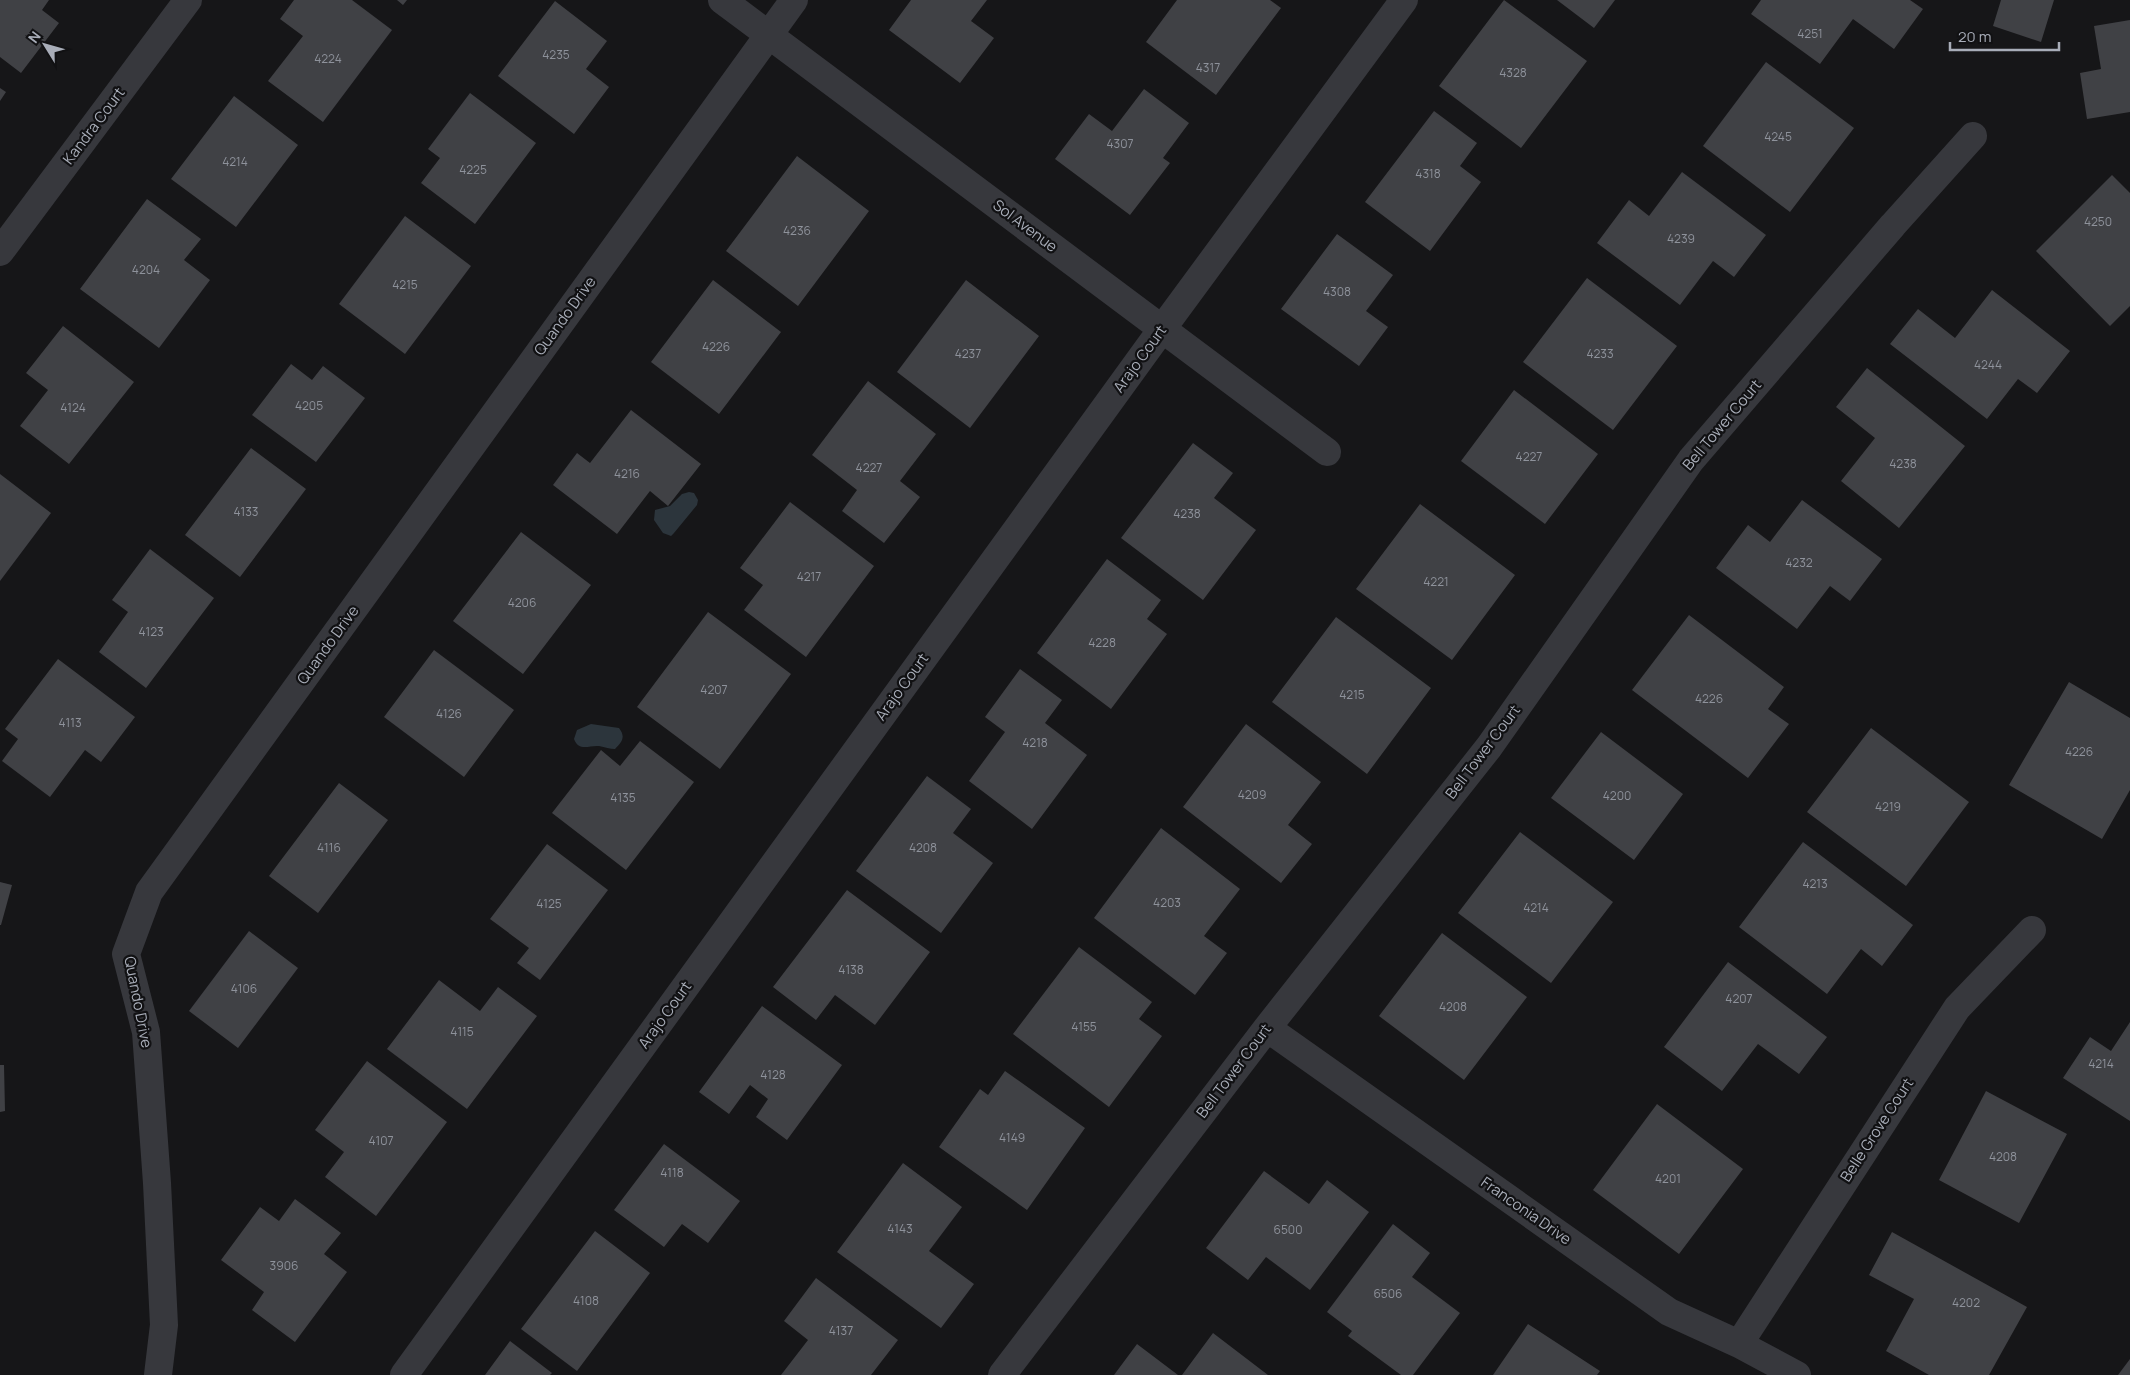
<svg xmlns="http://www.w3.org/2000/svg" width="2130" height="1375" font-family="Manrope,sans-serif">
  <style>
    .water { fill: #2c353c }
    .building { fill: #404145 }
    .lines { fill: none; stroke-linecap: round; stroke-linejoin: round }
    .minor { stroke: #37383d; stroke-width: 28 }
    .labels { text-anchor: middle; stroke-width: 4.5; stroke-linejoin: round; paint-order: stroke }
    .number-label { font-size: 12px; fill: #8e929b }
    .street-label { font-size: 15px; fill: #a8adb8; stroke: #111113 }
  </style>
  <rect width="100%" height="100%" fill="#161618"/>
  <path class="water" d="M689 492 694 493 698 500 697 505 674 533 671 536 663 533 654 520 655 510 670 506 682 494Z
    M591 724 619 728C626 737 622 742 615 749 610 749 605 747 599 746 589 745 579 752 574 739L577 730Z"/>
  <path class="building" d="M0 0H49L42 10 59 23 21 73 0 57Z
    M294 0H352L392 30 323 122 268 81 303 36 280 19Z
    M397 0H407L403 5Z
    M911 0H987L971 21 994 38 960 83 889 30Z
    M1177 0H1270L1281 8 1216 95 1146 42Z
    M1504 0 1587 61 1521 148 1439 86Z
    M1557 0H1615L1594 28Z
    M1761 0H1910L1923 9 1894 49 1853 19 1820 64 1751 14Z
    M2001 0H2054L2041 42 1993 26Z
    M555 1 607 41 586 69 609 87 574 134 498 76Z
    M2130 20V112L2087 119 2080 73 2101 69 2094 26Z
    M1766 62 1854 128 1790 212 1703 146Z
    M0 88 6 92 0 101Z
    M1144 89 1189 123 1163 158 1170 163 1130 215 1055 159 1089 114 1112 131Z
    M470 93 536 143 475 224 421 183 440 158 428 149Z
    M234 96 298 145 236 227 171 179Z
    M1434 111 1477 143 1460 166 1481 182 1430 251 1365 202Z
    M797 156 869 211 798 306 726 251Z
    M1682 172 1766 235 1734 277 1713 261 1680 305 1597 243 1629 200 1649 216Z
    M2112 175 2130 193V306L2110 326 2036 251Z
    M147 199 201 239 184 260 210 280 159 348 80 289Z
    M405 216 471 266 405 354 339 304Z
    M1337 234 1393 275 1366 311 1388 327 1359 366 1281 309Z
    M1587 278 1677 346 1613 430 1523 362Z
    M713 280 781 332 719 414 651 362Z
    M966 280 1039 336 970 428 897 372Z
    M1992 290 2070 351 2037 393 2018 379 1987 419 1890 344 1918 309 1955 338Z
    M63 326 134 382 69 464 20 426 48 390 26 373Z
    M291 364 312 380 323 366 365 398 316 462 252 415Z
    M1867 368 1965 446 1899 528 1841 481 1875 438 1836 407Z
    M868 381 936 434 900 481 920 497 884 543 842 511 857 490 812 455Z
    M1514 390 1598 454 1545 524 1461 461Z
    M631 410 701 464 668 506 650 491 617 534 553 485 577 453 590 463Z
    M1193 443 1233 473 1214 498 1256 530 1203 600 1121 538Z
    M251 448 306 489 240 577 185 535Z
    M0 474 51 513 0 581Z
    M1802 500 1882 559 1850 601 1830 586 1797 629 1716 568 1748 525 1770 542Z
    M790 502 874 566 806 657 744 610 763 585 740 568Z
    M1420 504 1515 575 1452 660 1356 589Z
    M521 532 591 585 523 674 453 621Z
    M150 549 214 598 146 688 99 652 128 612 112 600Z
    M1107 559 1161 600 1147 619 1167 634 1111 709 1037 653Z
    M708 612 791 674 720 769 637 707Z
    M1689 615 1784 687 1768 709 1789 724 1748 778 1632 690Z
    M1336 617 1431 688 1367 774 1272 702Z
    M434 650 514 710 464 777 384 717Z
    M58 659 135 717 101 762 85 750 50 797 2 761 18 739 5 729Z
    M1020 669 1062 700 1045 723 1087 755 1032 829 969 781 1005 732 985 717Z
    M2069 682 2130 718V790L2102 839 2009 785Z
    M1246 724 1321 782 1288 825 1312 844 1281 883 1183 807Z
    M1871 728 1969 802 1906 886 1807 812Z
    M1601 732 1683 794 1634 860 1551 798Z
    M640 741 694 782 626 870 552 813 601 750 620 766Z
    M927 776 971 809 953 833 993 863 941 933 856 871Z
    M339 783 388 820 318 913 269 876Z
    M1161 828 1240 889 1204 936 1227 953 1195 995 1094 918Z
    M1520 832 1613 902 1551 983 1458 913Z
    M1803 842 1913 925 1882 966 1861 949 1827 994 1739 927Z
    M547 844 608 890 540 980 517 963 529 948 490 919Z
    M0 882 12 885 1 925H0Z
    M847 890 930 952 875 1025 835 995 816 1020 773 987Z
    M249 931 298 968 238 1048 189 1011Z
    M1442 933 1527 997 1464 1080 1379 1016Z
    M1079 947 1152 1002 1139 1019 1162 1036 1109 1107 1013 1034Z
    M1728 962 1827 1037 1799 1074 1758 1044 1722 1091 1664 1047Z
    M439 980 480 1011 498 987 537 1016 467 1109 387 1049Z
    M762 1006 842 1065 787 1140 756 1117 768 1099 750 1085 729 1114 699 1092Z
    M2130 1022V1121L2063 1078 2090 1037 2111 1051Z
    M367 1061 447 1122 376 1216 325 1177 344 1152 315 1130Z
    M0 1065H4L5 1111 0 1112Z
    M1005 1071 1085 1128 1027 1210 939 1147 980 1089 988 1095Z
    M1986 1091 2067 1134 2019 1223 1939 1180Z
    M1657 1104 1743 1169 1679 1254 1593 1190Z
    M664 1144 740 1201 708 1243 682 1224 664 1247 614 1210Z
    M903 1163 962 1207 929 1251 974 1284 941 1328 837 1252Z
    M1264 1171 1309 1204 1327 1180 1369 1212 1310 1290 1266 1257 1248 1280 1206 1248Z
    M295 1199 341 1233 324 1254 347 1272 295 1342 252 1310 264 1292 221 1260 260 1207 279 1221Z
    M1393 1224 1430 1253 1412 1277 1460 1313 1413 1375H1401L1348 1336 1352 1331 1327 1312Z
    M595 1231 650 1273 577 1371 521 1329Z
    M1892 1232 2027 1307 1989 1375H1929L1886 1351 1914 1299 1869 1275Z
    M816 1278 898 1340 871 1375H781L808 1340 784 1321Z
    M1528 1324 1600 1371 1597 1375H1493Z
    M1213 1333 1268 1375H1182Z
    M510 1341 552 1373 550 1375H485Z
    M1137 1344 1178 1375H1114Z
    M2130 1359V1375H2118Z"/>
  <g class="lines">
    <path class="minor" d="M722 0 1327 452
      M0 252 188 0
      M1267 1028 1669 1312 1739 1344 1797 1375
      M1739 1344 1957 1008 2032 930
      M158 1375 164 1325 157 1183 146 1032 126 954 149 892 794 0
      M404 1375 1162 329 1404 0
      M1002 1375 1267 1028 1489 747 1691 460 1893 225 1973 136"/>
  </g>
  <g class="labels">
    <g class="number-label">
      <text x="1810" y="38">4251</text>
      <text x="556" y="59">4235</text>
      <text x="328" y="63">4224</text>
      <text x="1208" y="72">4317</text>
      <text x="1513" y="77">4328</text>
      <text x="1778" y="141">4245</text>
      <text x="1120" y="148">4307</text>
      <text x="235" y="166">4214</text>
      <text x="473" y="174">4225</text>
      <text x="1428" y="178">4318</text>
      <text x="2098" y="226">4250</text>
      <text x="797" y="235">4236</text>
      <text x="1681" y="243">4239</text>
      <text x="146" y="274">4204</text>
      <text x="405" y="289">4215</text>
      <text x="1337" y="296">4308</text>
      <text x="716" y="351">4226</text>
      <text x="968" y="358">4237</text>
      <text x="1600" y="358">4233</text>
      <text x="1988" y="369">4244</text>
      <text x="309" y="410">4205</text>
      <text x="73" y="412">4124</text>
      <text x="1529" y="461">4227</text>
      <text x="1903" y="468">4238</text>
      <text x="869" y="472">4227</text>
      <text x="627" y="478">4216</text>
      <text x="246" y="516">4133</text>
      <text x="1187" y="518">4238</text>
      <text x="1799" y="567">4232</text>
      <text x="809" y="581">4217</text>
      <text x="1436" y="586">4221</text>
      <text x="522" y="607">4206</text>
      <text x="151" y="636">4123</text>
      <text x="1102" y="647">4228</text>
      <text x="714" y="694">4207</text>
      <text x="1352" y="699">4215</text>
      <text x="1709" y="703">4226</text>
      <text x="449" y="718">4126</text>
      <text x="70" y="727">4113</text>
      <text x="1035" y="747">4218</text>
      <text x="2079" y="756">4226</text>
      <text x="1252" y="799">4209</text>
      <text x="1617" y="800">4200</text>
      <text x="623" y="802">4135</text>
      <text x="1888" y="811">4219</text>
      <text x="329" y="852">4116</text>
      <text x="923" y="852">4208</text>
      <text x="1815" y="888">4213</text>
      <text x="1167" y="907">4203</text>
      <text x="549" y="908">4125</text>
      <text x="1536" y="912">4214</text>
      <text x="851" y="974">4138</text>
      <text x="244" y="993">4106</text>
      <text x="1739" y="1003">4207</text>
      <text x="1453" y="1011">4208</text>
      <text x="1084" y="1031">4155</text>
      <text x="462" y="1036">4115</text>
      <text x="2101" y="1068">4214</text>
      <text x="773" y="1079">4128</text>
      <text x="1012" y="1142">4149</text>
      <text x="381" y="1145">4107</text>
      <text x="2003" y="1161">4208</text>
      <text x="672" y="1177">4118</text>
      <text x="1668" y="1183">4201</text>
      <text x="900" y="1233">4143</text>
      <text x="1288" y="1234">6500</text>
      <text x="284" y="1270">3906</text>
      <text x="1388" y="1298">6506</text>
      <text x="586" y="1305">4108</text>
      <text x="1966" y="1307">4202</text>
      <text x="841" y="1335">4137</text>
    </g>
    <g class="street-label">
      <text transform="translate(94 126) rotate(-53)" y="5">Kandra Court</text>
      <text transform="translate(1025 226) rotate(37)" y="5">Sol Avenue</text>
      <text transform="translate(565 316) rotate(-54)" y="5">Quando Drive</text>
      <text transform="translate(1140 359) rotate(-54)" y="5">Arajo Court</text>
      <text transform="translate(1722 425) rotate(-50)" y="5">Bell Tower Court</text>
      <text transform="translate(328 645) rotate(-54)" y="5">Quando Drive</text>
      <text transform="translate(902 687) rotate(-54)" y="5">Arajo Court</text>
      <text transform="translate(1483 752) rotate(-53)" y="5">Bell Tower Court</text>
      <text transform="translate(138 1002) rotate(79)" y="5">Quando Drive</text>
      <text transform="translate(665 1015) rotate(-54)" y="5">Arajo Court</text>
      <text transform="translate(1234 1071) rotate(-53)" y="5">Bell Tower Court</text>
      <text transform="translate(1877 1130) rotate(-57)" y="5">Belle Grove Court</text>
      <text transform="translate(1526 1211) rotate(35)" y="5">Franconia Drive</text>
    </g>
  </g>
  <g transform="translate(45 45) rotate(307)" stroke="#111113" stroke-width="4" paint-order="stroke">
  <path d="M0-4L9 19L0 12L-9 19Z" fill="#a8adb8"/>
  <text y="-8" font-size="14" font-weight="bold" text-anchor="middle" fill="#a8adb8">N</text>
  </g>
  <path d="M1950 42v8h109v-8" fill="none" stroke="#a8adb8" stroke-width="2.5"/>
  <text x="1958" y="42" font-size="15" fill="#a8adb8" stroke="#111113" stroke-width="4" paint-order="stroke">20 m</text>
</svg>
